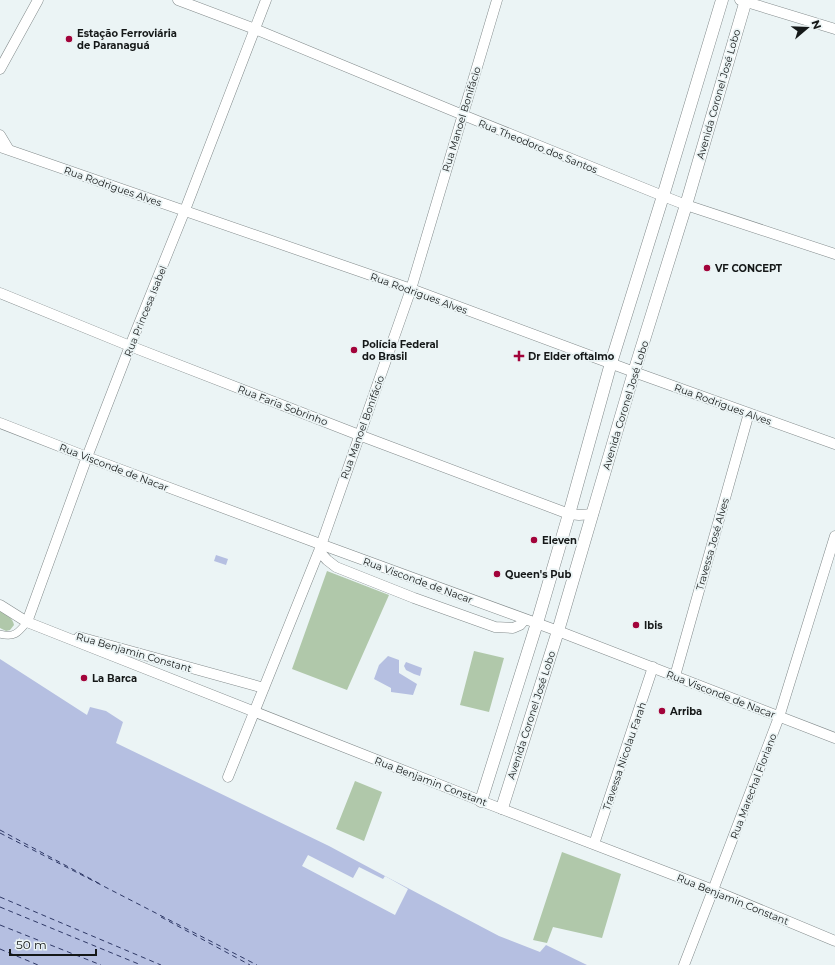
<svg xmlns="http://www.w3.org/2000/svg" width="835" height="965" font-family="Montserrat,sans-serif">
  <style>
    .green { fill: #b0c8aa }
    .water { fill: #b5bfe1 }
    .pier { fill: #ebf4f5 }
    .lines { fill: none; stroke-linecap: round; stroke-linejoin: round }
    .ferry { stroke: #2f3966; stroke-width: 1; stroke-dasharray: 5 4; stroke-linecap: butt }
    .pedestrian-casing { stroke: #828a8b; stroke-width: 8 }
    .minor-casing { stroke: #828a8b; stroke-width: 11 }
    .tertiary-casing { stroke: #828a8b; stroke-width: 13 }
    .pedestrian { stroke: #fff; stroke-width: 7 }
    .minor { stroke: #fff; stroke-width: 10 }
    .tertiary { stroke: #fff; stroke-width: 12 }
    .poi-dot { fill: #a2033a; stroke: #ebf4f5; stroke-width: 1.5 }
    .labels { text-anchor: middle; stroke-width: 3.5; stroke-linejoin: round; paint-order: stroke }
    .poi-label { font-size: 10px; font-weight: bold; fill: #151818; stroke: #ebf4f5; text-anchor: start }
    .street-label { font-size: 10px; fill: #151818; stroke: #ebf4f5 }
  </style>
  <rect width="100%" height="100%" fill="#ebf4f5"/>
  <path class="green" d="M327 571 389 595 347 690 292 669Z
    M0 610C6 614 13 618 14 625L10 630 6 631 0 628Z
    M474 651 504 658 489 712 460 705Z
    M355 781 382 792 364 841 336 829Z
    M562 852 621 874 602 938 553 927 547 943 533 940Z"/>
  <path class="water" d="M216 555 228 559 226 565 214 561Z
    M388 656 399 660V673L417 684 413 695 391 692V688L374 679 379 665Z
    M0 659 87 715 90 707 106 711 123 722 116 743 329 846 385 876 499 936 540 952 546 945 587 965H0Z
    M406 662 422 668 420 676 414 674 406 670 404 666Z"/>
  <path class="pier" d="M308 855 353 878 359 867 383 879 385 876 408 889 395 915 302 866Z"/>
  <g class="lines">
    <path class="ferry" d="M0 830 102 885
      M0 833 257 965
      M0 897 161 965
      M0 907 141 965
      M161 917 250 965
      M0 925 101 965
      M0 949 38 965"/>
    <defs>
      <path id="pedestrian" d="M0 634C14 638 18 633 27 622"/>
      <path id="minor" d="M178 0 255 29 463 115 663 196 686 205 835 254
        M740 0 835 29
        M0 69 38 0
        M0 135 9 150
        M0 147 411 289 634 372 835 444
        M0 293 130 346 359 435 569 514 579 515 593 514
        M0 423 87 457 320 544 558 631 835 738
        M319 551 327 560 336 567 414 598 495 627 513 628 520 625 525 619
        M0 605 27 622 481 801 713 890 835 941
        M27 622 87 457 130 346 185 210 266 0
        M79 637 264 688
        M675 676 749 413
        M228 777 319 551 411 289 497 0
        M594 844 653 667
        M684 965 713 890 779 717 835 536"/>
      <path id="tertiary" d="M481 801 537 623 569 514 611 363 663 196 722 0
        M502 808 558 631 634 372 686 205 746 0"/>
    </defs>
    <use href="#pedestrian" class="pedestrian-casing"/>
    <use href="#minor" class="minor-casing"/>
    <use href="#tertiary" class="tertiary-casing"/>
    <use href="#pedestrian" class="pedestrian"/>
    <use href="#minor" class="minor"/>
    <use href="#tertiary" class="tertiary"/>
  </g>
  <g class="poi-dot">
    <circle cx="69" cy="39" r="4"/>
    <circle cx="707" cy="268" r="4"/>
    <circle cx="354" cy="350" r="4"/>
    <path d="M517 350h4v4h4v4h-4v4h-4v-4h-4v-4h4z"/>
    <circle cx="534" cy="540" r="4"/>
    <circle cx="497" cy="574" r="4"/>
    <circle cx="636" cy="625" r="4"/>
    <circle cx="84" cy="678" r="4"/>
    <circle cx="662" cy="711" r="4"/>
  </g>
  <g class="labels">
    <g class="poi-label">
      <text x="77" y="37">Estação Ferroviária<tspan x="77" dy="12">de Paranaguá</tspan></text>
      <text x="715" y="272">VF CONCEPT</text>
      <text x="362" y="348">Polícia Federal<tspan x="362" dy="12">do Brasil</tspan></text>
      <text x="528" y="360">Dr Elder oftalmo</text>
      <text x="542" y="544">Eleven</text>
      <text x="505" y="578">Queen's Pub</text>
      <text x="644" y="629">Ibis</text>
      <text x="92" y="682">La Barca</text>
      <text x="670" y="715">Arriba</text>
    </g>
    <g class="street-label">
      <text transform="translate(718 94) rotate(-74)" y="4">Avenida Coronel José Lobo</text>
      <text transform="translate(461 119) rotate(-73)" y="4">Rua Manoel Bonifácio</text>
      <text transform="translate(538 146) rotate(22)" y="4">Rua Theodoro dos Santos</text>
      <text transform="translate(113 186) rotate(19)" y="4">Rua Rodrigues Alves</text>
      <text transform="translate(419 293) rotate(20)" y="4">Rua Rodrigues Alves</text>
      <text transform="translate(145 311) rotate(-68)" y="4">Rua Princesa Isabel</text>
      <text transform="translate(723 404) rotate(20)" y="4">Rua Rodrigues Alves</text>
      <text transform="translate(283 405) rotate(21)" y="4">Rua Faria Sobrinho</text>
      <text transform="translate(625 405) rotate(-73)" y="4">Avenida Coronel José Lobo</text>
      <text transform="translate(362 427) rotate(-70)" y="4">Rua Manoel Bonifácio</text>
      <text transform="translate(114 467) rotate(21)" y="4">Rua Visconde de Nacar</text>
      <text transform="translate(712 544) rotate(-74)" y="4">Travessa José Alves</text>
      <text transform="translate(418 580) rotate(20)" y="4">Rua Visconde de Nacar</text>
      <text transform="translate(134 652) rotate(16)" y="4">Rua Benjamin Constant</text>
      <text transform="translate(721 694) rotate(21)" y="4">Rua Visconde de Nacar</text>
      <text transform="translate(531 715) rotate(-72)" y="4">Avenida Coronel José Lobo</text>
      <text transform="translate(624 756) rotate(-71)" y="4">Travessa Nicolau Farah</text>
      <text transform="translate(431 781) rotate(21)" y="4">Rua Benjamin Constant</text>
      <text transform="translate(753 786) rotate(-69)" y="4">Rua Marechal Floriano</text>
      <text transform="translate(733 899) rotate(22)" y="4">Rua Benjamin Constant</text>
    </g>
  </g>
  <g transform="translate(807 28) rotate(71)" stroke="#ebf4f5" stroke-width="3" paint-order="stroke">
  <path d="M0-3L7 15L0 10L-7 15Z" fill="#151818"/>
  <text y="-6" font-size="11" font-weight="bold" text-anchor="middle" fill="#151818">N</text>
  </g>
  <path d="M10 949v6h86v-6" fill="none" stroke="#151818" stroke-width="2"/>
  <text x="16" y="949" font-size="12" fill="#151818" stroke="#ebf4f5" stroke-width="3" paint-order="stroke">50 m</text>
</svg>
